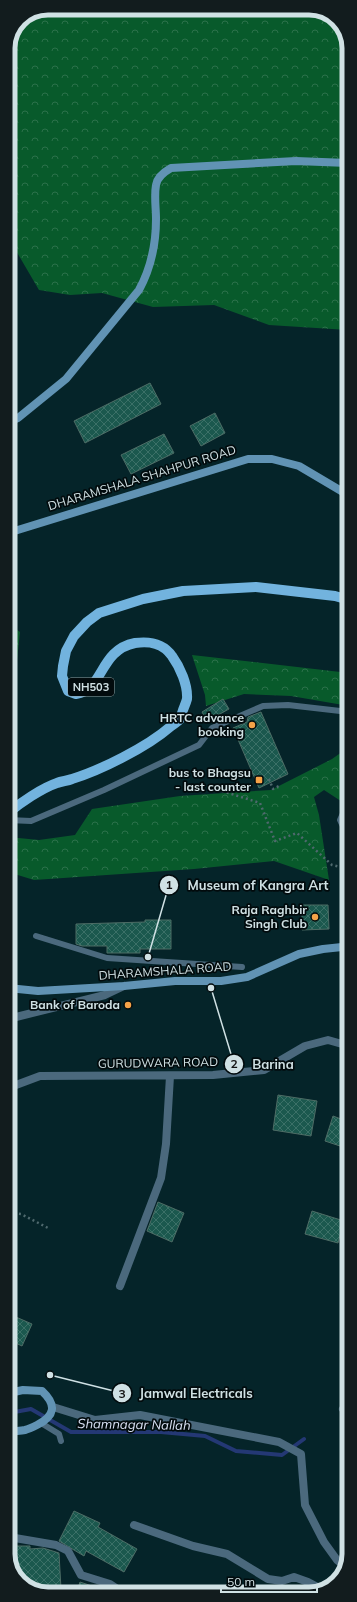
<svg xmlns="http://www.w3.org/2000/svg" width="357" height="1602" font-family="Mulish,sans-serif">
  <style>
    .forest { fill: url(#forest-crowns) }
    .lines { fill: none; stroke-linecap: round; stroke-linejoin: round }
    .stream { stroke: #243874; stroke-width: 4 }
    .building { fill: url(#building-cross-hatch); stroke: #4d6c65 }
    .path { stroke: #4f696e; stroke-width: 2.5; stroke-dasharray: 2 3; stroke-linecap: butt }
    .lane { stroke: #4b697d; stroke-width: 6 }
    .street { stroke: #4b697d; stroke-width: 8 }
    .secondary { stroke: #6193b4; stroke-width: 8 }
    .primary { stroke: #72b3de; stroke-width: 10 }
    .poi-dot { fill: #f6a248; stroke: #020b0d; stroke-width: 1.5 }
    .labels { text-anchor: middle; stroke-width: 3.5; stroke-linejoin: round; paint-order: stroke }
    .shield { fill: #020b0d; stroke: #92a1a4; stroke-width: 1 }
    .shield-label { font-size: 11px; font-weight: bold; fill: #d0e1e4 }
    .street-label { font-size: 12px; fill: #d0e1e4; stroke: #020b0d }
    .poi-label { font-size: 12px; font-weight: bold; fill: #d0e1e4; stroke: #020b0d; text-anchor: end }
    .water-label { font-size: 13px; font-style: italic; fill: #d9e1f4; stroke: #020b0d }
    .rim { fill: none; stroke: #d0e1e4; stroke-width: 5 }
    .leader { fill: none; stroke: #d0e1e4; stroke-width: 1.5 }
    .callout-dot { fill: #d0e1e4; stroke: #020b0d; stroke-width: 1.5 }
    .mark-label { font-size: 12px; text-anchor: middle; font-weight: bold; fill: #111 }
    .callout-label { font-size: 13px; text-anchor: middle; font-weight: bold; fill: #d0e1e4; stroke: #020b0d; stroke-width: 3.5; stroke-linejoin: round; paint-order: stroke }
  </style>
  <defs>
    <pattern id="forest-crowns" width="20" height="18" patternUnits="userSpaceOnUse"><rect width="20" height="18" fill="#085a2b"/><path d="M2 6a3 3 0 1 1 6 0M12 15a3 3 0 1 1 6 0" fill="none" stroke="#2b714a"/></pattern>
    <pattern id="building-cross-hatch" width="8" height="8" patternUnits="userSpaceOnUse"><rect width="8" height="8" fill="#1b584e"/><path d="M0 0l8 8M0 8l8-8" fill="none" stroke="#3b7067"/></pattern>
  </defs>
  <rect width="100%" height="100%" fill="#052429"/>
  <path class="forest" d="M48 8H314L337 19 348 40V330L269 325 214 305 153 307 102 293 70 295 39 290 8 237V47L20 19Z
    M8 623 20 632 13 698 8 709Z
    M192 655 349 673V706L291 696 244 694 206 706 205 695Z
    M349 747V804L347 805 324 790 314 797 319 815 329 880 274 861 194 869 34 880 8 872V837L39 840 75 835 92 809 180 796 271 790 332 759Z"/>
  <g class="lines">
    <path class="stream" d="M9 1413 31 1409 71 1432H161L205 1436 236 1451 282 1455 304 1439"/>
  </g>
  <path class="building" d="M150 383 161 404 85 443 74 421Z
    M215 413 225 433 201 446 190 426Z
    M164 434 174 453 131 474 121 455Z
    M223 699 229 709 207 721 202 712Z
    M261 712 288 774 259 788 233 728 247 722 248 717Z
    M302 905H328L329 929 302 930Z
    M145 920H171V949H140V953H107V946H82L76 944V924L145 922Z
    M278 1095 317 1101 311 1136 273 1130Z
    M333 1116 349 1122V1149L325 1141Z
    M158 1202 184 1213 172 1242 147 1231Z
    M312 1211 344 1221 338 1243 305 1234Z
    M9 1314 32 1324 22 1346 9 1340Z
    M74 1511 100 1523 98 1527 137 1549 124 1572 86 1551 84 1556 59 1541Z
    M10 1546H30V1549L43 1548 59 1553 61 1589 44 1590V1587L31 1588 20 1583 12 1567Z
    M80 1582 110 1592V1594H76Z"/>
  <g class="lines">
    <path class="path" d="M269 779 273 789 281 785
      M222 791 260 803 275 841 297 833 332 865 349 869
      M9 1213 21 1214 50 1229"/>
    <path class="lane" d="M349 806 346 807 340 820 349 839
      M8 820 31 821 104 790 199 745 212 728 263 706 288 705 349 712
      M36 936 107 958 242 967
      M342 947 349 935
      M41 1423 59 1434 61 1441"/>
    <path class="street" d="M8 1019 105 995 124 986
      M8 1088 40 1076 213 1075 264 1070 305 1046 328 1040 349 1046
      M120 1286 161 1178 166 1144 170 1076
      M53 1407 95 1420 140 1415 279 1442 301 1454 305 1505 324 1542 337 1560 345 1566
      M343 1409 349 1401
      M134 1525 193 1546 227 1554 268 1579 282 1581 294 1577 308 1582 323 1590
      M9 1537 56 1545 68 1551 81 1575 110 1584 116 1588 117 1594"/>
    <path class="secondary" d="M8 422 18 418 66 379 139 290C151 268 156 245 156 219 156 208 154 196 156 185 157 177 164 172 171 168L296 161 348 163
      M8 533 248 459H272L299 466 348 495
      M8 988 38 991 124 986 175 981H221L247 977 299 954 323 949 342 947 349 949
      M9 1393 23 1390 42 1391C57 1405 55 1416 37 1425 33 1427 29 1429 25 1430 20 1431 14 1431 9 1432"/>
    <path class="primary" d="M8 813C20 803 42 788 57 783 62 781 67 781 72 779 101 770 147 747 170 727 173 724 178 722 180 719 181 717 182 713 183 710 184 707 186 703 187 699 188 685 180 667 172 656 163 643 150 641 135 643 99 650 104 690 76 694L68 691 62 676 63 666 66 651 74 636 87 622 99 613 143 599 183 591 256 587 335 596 349 600"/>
  </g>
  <g class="poi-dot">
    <circle cx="252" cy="725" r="4"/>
    <rect x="255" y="776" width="8" height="8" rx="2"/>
    <circle cx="315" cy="917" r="4"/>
    <circle cx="128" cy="1005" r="4"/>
  </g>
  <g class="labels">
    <rect class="shield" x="68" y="678" width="46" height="18" rx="3"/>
    <g class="shield-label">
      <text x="91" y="691">NH503</text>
    </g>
    <g class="street-label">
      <text transform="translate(142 478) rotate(-17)" y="4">DHARAMSHALA SHAHPUR ROAD</text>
      <text transform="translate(165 971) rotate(-4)" y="4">DHARAMSHALA ROAD</text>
      <text transform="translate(158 1063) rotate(-1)" y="4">GURUDWARA ROAD</text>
    </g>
    <g class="poi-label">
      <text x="244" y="722">HRTC advance<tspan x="244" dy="14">booking</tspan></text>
      <text x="251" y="777">bus to Bhagsu<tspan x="251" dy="14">- last counter</tspan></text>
      <text x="307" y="914">Raja Raghbir<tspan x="307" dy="14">Singh Club</tspan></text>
      <text x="120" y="1009">Bank of Baroda</text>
    </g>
    <g class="water-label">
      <text transform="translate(134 1424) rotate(1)" y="5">Shamnagar Nallah</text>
    </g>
  </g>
  <path d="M0 0H357V1602H0ZM48 15H309A33 33 0 0 1 342 48V1554A33 33 0 0 1 309 1587H48A33 33 0 0 1 15 1554V48A33 33 0 0 1 48 15Z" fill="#121c1e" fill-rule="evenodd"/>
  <path class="rim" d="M48 15H309A33 33 0 0 1 342 48V1554A33 33 0 0 1 309 1587H48A33 33 0 0 1 15 1554V48A33 33 0 0 1 48 15Z"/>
  <path class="leader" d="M148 957L169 885M211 988L234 1064M50 1375L122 1393"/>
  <g class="callout-dot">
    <circle cx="148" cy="957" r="4"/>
    <circle cx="211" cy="988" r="4"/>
    <circle cx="50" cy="1375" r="4"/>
    <circle cx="169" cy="885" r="10"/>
    <circle cx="234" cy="1064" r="10"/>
    <circle cx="122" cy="1393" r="10"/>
  </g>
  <g class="mark-label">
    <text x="169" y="889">1</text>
    <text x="234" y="1068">2</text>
    <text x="122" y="1398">3</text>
  </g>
  <g class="callout-label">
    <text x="258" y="890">Museum of Kangra Art</text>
    <text x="273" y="1069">Barina</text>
    <text x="196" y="1398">Jamwal Electricals</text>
  </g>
  <path d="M221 1586v6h96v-6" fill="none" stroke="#d0e1e4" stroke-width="2"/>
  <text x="227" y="1586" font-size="12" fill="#d0e1e4" stroke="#020b0d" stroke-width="3" paint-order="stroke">50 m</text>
</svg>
